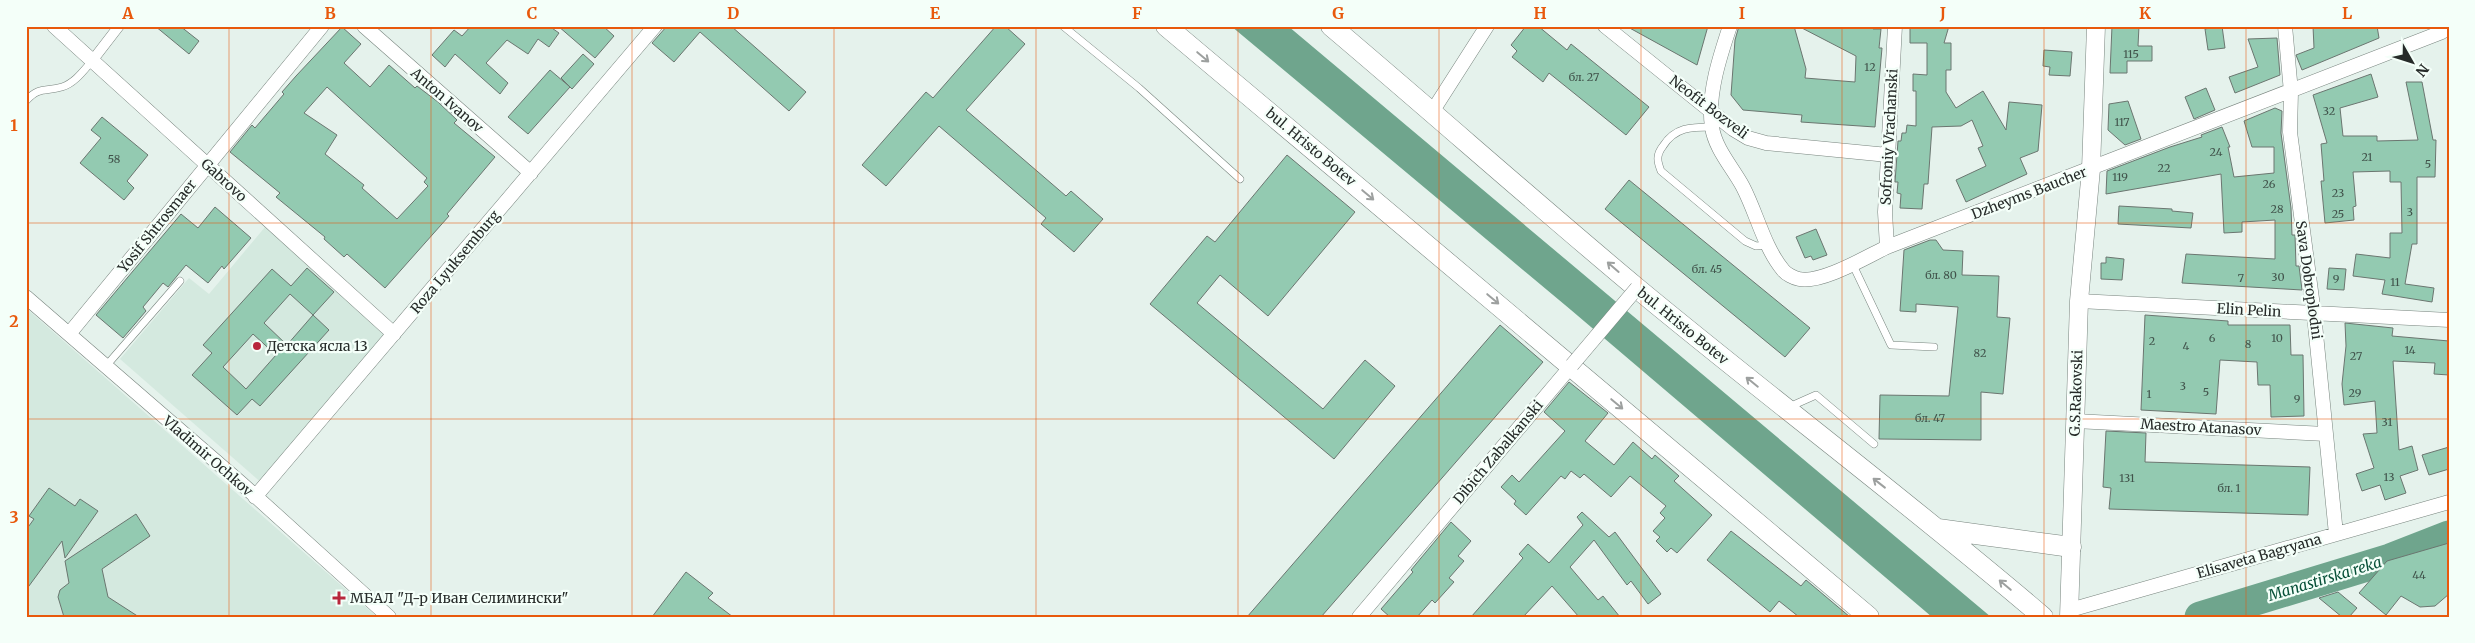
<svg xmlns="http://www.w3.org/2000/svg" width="2475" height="643" font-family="Merriweather,serif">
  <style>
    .built { fill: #d4e9df }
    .water { fill: #6fa58d }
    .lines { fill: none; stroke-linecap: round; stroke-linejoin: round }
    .river { stroke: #6fa58d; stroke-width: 31 }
    .building { fill: #93cab1; stroke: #6b7670; fill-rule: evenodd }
    .service-casing { stroke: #78847e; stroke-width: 8 }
    .pedestrian-casing { stroke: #78847e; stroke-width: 11 }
    .minor-casing { stroke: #78847e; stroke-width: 15 }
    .tertiary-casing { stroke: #78847e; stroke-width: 19 }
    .secondary-casing { stroke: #78847e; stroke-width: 21 }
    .service { stroke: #fff; stroke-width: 7 }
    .pedestrian { stroke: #fff; stroke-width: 10 }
    .minor { stroke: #fff; stroke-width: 14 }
    .tertiary { stroke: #fff; stroke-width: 18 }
    .secondary { stroke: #fff; stroke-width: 20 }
    .minor-bridge-casing { stroke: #78847e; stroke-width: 15; stroke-linecap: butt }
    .minor-bridge { stroke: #fff; stroke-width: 14 }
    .oneway { stroke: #9da09f }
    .grid { fill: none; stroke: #e8590c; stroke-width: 1; stroke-opacity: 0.55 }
    .poi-dot { fill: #b8273c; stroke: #f4fff9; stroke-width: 2 }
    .labels { text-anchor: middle; stroke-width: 4.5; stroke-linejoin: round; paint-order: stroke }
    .number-label { font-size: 11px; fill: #41534b }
    .street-label { font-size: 14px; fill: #262b29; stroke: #f4fff9 }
    .poi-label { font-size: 14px; fill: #262b29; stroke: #f4fff9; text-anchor: start }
    .water-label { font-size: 15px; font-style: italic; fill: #085139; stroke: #f4fff9 }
    .neatline { fill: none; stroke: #e8590c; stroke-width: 2 }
    .grid-label { font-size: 16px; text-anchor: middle; font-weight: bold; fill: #e8590c }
  </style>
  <rect width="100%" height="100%" fill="#e5f2ec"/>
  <path class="built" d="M270 221 394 334 265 486 120 359 189 278 209 294Z
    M26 308 334 579 377 617H26Z"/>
  <path class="water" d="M1231 26H1288L1991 617H1932L1571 310Z"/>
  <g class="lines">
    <path class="river" d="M2200 617 2390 559 2449 536"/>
  </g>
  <path class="building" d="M155 26H180L199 41 189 54Z
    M471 26H549L559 33 549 47 538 39 528 54 507 40 486 63 508 83 500 94 455 54 445 67 432 55 454 30 462 36Z
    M558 26H603L614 36 595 58Z
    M667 26H731L806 92 789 111 700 32 674 62 652 43Z
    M996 26H1005L1025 44 966 110 1066 196 1071 191 1103 219 1074 252 1041 224 1046 218 939 126 886 186 862 165 926 92 933 98Z
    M1526 26H1538L1567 50 1571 44 1649 107 1626 135 1549 73 1543 82 1512 57 1517 51 1511 45Z
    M1626 26H1708L1697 65Z
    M1739 26H1794L1806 69 1805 78 1855 82 1856 56 1798 26H1873V29H1881L1879 48H1882L1875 127 1801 122 1802 115 1743 110 1731 95 1735 40Z
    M1910 26H1949L1944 43H1951V70H1946V92L1956 108 1983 91 2006 130 2009 102 2042 105 2038 151 2020 158 2027 174 1966 202 1956 180 1986 166 1978 148 1983 146 1972 120 1961 126 1932 127 1928 184H1924L1922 209 1900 208 1901 194 1897 193 1898 182H1895L1898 141H1901L1902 133H1906L1907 125 1916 126V91H1913V74L1927 75V43H1910Z
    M2112 26H2139L2138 46H2152V61H2127V73H2110Z
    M2222 26 2225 48 2208 50 2205 29Z
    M2313 26H2377L2379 38 2302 70 2296 55 2314 48Z
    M342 27 361 44 344 63 370 87 389 65 415 88 417 86 438 102 457 120 454 123 495 157 447 214 449 216 385 288 347 254 344 257 324 239 325 237 276 197 280 193 230 152 252 125 255 128 284 94 282 92 296 76ZM327 87 427 178 424 182 428 186 397 219 362 188 364 185 325 154 337 135 304 113Z
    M2277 38 2280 75 2235 93 2229 77 2258 67 2248 39Z
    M2044 50 2072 52 2070 76 2049 75 2050 67 2043 66Z
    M583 54 594 64 572 89 561 78Z
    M550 70 570 87 528 134 508 117Z
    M2371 74 2378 97 2340 108 2343 136H2377V141L2418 140 2406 82H2422L2433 140H2436L2435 177H2417V244H2412L2405 284 2434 288 2432 302 2382 294 2385 280 2353 276 2356 254 2390 258V233H2402L2401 182H2390V171L2353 172 2356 206 2353 207 2354 220 2325 223 2321 181H2324L2321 144 2327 143 2313 95Z
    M2206 88 2215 110 2194 119 2185 97Z
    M2128 101 2141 139 2125 145 2108 130 2109 104Z
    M2275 108 2282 111 2281 133 2291 208 2292 235H2295L2296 266H2299L2302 290 2182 283 2186 254 2275 259V220L2242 222V232L2224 233 2221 174 2106 194 2107 171 2170 147 2202 137 2201 135 2222 127 2230 147H2228L2234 177 2274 173V147H2252L2244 121Z
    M102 117 148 155 127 181 134 188 124 200 80 163 101 138 91 130Z
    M1287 155 1355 212 1268 316 1220 275 1197 303 1323 409 1365 360 1395 386 1334 459 1150 304 1207 236 1215 242Z
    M1629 180 1810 328 1785 357 1605 209Z
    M2119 206 2172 209V211L2193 213 2191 228 2118 224Z
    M215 207 251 238 224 269 222 266 208 283 186 265 168 287 163 283 143 307 146 311 123 338 96 315 181 214 198 228Z
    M1816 229 1827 255 1813 260 1811 256 1805 258 1796 237Z
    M1930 240H1936L1943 250 1963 251 1962 275 1999 276 1997 317 2010 318 2003 394 1981 392V440L1879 439 1880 395 1949 396 1958 307 1916 304V312L1900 311 1904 250Z
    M2106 257 2124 259 2122 280 2101 279V263H2106Z
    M307 268 334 292 313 315 329 330 260 406 252 399 237 415 192 375 212 353 203 345 272 269 291 286ZM290 294 313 315 287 345 264 323ZM253 334 276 355 246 389 223 367Z
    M2329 268 2346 269 2344 290 2327 289Z
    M2145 315 2228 321V325H2290L2291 355H2303L2304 416 2271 417 2270 385H2258L2257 362 2220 360 2216 414 2141 410Z
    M2345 323 2393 328 2392 336 2449 341V375L2434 374 2435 363 2393 361 2399 450 2412 446 2418 470 2400 476 2406 493 2385 500 2380 485 2362 491 2356 474 2374 468 2363 434 2377 433 2375 401 2344 405 2342 384 2346 346Z
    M1500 325 1543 362 1321 617H1247Z
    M1569 382 1608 413 1585 441 1614 465 1633 442 1652 459 1655 455 1679 476 1674 481 1712 515 1677 553 1671 548 1667 552 1656 541 1660 537 1653 531 1665 518 1660 513 1666 506 1630 476 1611 497 1584 474 1580 478 1571 471 1565 479 1561 476 1526 515 1514 504 1516 501 1501 487 1512 475 1519 482 1565 431 1544 412Z
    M2106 431 2146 433 2145 462 2310 467 2308 515 2109 509 2111 488 2103 487Z
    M2449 447V469L2429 475 2422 455Z
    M49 488 75 506 80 499 98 511 65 558 62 541 26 590V530L34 519 29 516Z
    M1582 512 1609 537 1615 532 1661 594 1648 604 1631 581 1627 585 1594 540 1570 567 1598 600 1603 596 1620 617H1579L1552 586 1523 617H1471L1523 558 1519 554 1528 544 1549 563 1583 525 1577 517Z
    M136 514 150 536 102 569 108 597 139 617H64L58 597 60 590 69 583 65 561Z
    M1451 522 1471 541 1458 556 1464 561 1449 578 1454 582 1435 603 1432 600 1417 617H1390L1381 609 1413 572 1411 570Z
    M1731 531 1801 586 1806 580 1850 617H1799L1779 601 1770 612 1707 560Z
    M2449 543V594L2435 606 2420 607 2401 596 2386 615 2359 593 2387 561Z
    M686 572 713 593 708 598 733 617H652Z
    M2338 592 2357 608 2349 617H2342L2319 598Z"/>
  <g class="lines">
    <defs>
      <path id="service" d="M1063 26 1139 88 1240 179
        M26 101C39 86 46 92 62 87 75 83 84 70 92 61
        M1712 127C1691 127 1675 127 1663 146 1656 155 1657 161 1661 171L1745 241 1756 246 1768 245
        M1852 263 1891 345 1934 347
        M106 366 180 281
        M1789 407 1816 395 1874 444"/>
      <path id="pedestrian" d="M92 61 119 26"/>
      <path id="minor" d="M54 26 394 334
        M364 26 531 173
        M1605 26 1733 129 1748 138 1766 143 1888 155
        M1730 26C1720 56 1707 95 1712 127 1715 149 1733 168 1743 187 1757 214 1764 247 1783 270 1786 274 1794 278 1799 279 1821 284 1866 257 1887 247L2442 32
        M2285 26 2291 92 2290 132 2314 314 2336 534
        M1432 112 1487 26
        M1887 247 1885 212 1895 26
        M26 297 242 484 389 617
        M2079 301 2449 320
        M69 334 322 26
        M2075 421 2326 434
        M255 497 655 26
        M2070 610 2449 502
        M1359 617 1572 365"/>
      <path id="tertiary" d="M2069 617 2079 301 2091 169 2096 26"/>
      <path id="secondary" d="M1166 26 1869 617
        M1331 26C1434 113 1535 203 1638 289 1772 400 1911 504 2043 617
        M1938 529 2071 547"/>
    </defs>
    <use href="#service" class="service-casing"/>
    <use href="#pedestrian" class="pedestrian-casing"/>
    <use href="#minor" class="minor-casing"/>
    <use href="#tertiary" class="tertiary-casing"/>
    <use href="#secondary" class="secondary-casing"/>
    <use href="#service" class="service"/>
    <use href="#pedestrian" class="pedestrian"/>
    <use href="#minor" class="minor"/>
    <use href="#tertiary" class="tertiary"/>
    <use href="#secondary" class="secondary"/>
    <defs>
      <path id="minor-bridge" d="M1572 365 1637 288"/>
    </defs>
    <use href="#minor-bridge" class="minor-bridge-casing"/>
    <use href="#minor-bridge" class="minor-bridge"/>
  </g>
  <defs><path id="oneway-shaft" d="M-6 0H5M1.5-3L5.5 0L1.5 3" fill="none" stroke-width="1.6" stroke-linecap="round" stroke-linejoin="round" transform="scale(1.25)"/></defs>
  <g class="oneway">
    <use href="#oneway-shaft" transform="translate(1203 57) rotate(40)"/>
    <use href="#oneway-shaft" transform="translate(1368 195) rotate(40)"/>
    <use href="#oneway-shaft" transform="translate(1613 267) rotate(-139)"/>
    <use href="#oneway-shaft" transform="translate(1493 299) rotate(40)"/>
    <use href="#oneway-shaft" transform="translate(1752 382) rotate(-141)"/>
    <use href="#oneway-shaft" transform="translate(1617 404) rotate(40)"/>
    <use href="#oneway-shaft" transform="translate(1879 483) rotate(-142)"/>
    <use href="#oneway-shaft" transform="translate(2005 585) rotate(-140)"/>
  </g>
  <path class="grid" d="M229 26V617M431 26V617M632 26V617M834 26V617M1036 26V617M1238 26V617M1439 26V617M1641 26V617M1842 26V617M2044 26V617M2246 26V617M26 223H2449M26 419H2449"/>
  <g class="poi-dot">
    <circle cx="257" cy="346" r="5"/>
    <path d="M336.5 590.5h5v5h5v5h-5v5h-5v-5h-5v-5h5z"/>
  </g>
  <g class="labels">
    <g class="number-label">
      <text x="2131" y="58">115</text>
      <text x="1870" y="71">12</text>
      <text x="1584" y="81">бл. 27</text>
      <text x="2329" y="115">32</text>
      <text x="2122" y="126">117</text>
      <text x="2216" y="156">24</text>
      <text x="2367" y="161">21</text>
      <text x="114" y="163">58</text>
      <text x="2428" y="168">5</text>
      <text x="2164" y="172">22</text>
      <text x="2120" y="181">119</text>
      <text x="2269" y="188">26</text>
      <text x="2338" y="197">23</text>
      <text x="2277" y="213">28</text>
      <text x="2410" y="216">3</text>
      <text x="2338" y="218">25</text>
      <text x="1707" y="273">бл. 45</text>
      <text x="1941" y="279">бл. 80</text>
      <text x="2278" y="281">30</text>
      <text x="2241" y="282">7</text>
      <text x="2336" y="283">9</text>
      <text x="2395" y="286">11</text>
      <text x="2212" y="342">6</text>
      <text x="2277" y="342">10</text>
      <text x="2152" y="345">2</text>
      <text x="2248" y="348">8</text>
      <text x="2186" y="350">4</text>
      <text x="2410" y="354">14</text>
      <text x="1980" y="357">82</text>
      <text x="2356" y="360">27</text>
      <text x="2183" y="390">3</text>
      <text x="2206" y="396">5</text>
      <text x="2355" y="397">29</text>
      <text x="2149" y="398">1</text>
      <text x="2297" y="403">9</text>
      <text x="1930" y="422">бл. 47</text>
      <text x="2387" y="426">31</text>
      <text x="2389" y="481">13</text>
      <text x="2127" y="482">131</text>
      <text x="2229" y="492">бл. 1</text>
      <text x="2419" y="579">44</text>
    </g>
    <g class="street-label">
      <text transform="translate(447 100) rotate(41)" y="5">Anton Ivanov</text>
      <text transform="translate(1709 107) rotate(37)" y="5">Neofit Bozveli</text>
      <text transform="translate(1889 137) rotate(-87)" y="5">Sofroniy Vrachanski</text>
      <text transform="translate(1311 147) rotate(40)" y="5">bul. Hristo Botev</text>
      <text transform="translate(224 180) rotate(42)" y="5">Gabrovo</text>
      <text transform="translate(2029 193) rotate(-21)" y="5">Dzheyms Baucher</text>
      <text transform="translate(157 226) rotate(-51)" y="5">Yosif Shtrosmaer</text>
      <text transform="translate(455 262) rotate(-50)" y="5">Roza Lyuksemburg</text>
      <text transform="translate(2309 280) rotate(82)" y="5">Sava Dobroplodni</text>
      <text transform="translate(2249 310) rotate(3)" y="5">Elin Pelin</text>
      <text transform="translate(1683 326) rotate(39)" y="5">bul. Hristo Botev</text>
      <text transform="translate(2076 393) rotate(-88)" y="5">G.S.Rakovski</text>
      <text transform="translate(2201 427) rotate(3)" y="5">Maestro Atanasov</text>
      <text transform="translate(1498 452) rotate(-50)" y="5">Dibich Zabalkanski</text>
      <text transform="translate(208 456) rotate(41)" y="5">Vladimir Ochkov</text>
      <text transform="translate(2259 556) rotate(-16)" y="5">Elisaveta Bagryana</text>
    </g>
    <g class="poi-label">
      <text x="267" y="351">Детска ясла 13</text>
      <text x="350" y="603">МБАЛ "Д-р Иван Селимински"</text>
    </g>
    <g class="water-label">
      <text transform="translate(2325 579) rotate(-17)" y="5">Manastirska reka</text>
    </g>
  </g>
  <rect width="2475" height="643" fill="none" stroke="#f4fff9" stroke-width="55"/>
  <g transform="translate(2412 62) rotate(129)" stroke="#f4fff9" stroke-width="4" paint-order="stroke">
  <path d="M0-4L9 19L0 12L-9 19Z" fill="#262b29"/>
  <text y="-8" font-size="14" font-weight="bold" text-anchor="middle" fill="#262b29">N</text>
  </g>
  <rect x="28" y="28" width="2420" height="588" class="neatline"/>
  <g class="grid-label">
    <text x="128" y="19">A</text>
    <text x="330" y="19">B</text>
    <text x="532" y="19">C</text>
    <text x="733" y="19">D</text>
    <text x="935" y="19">E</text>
    <text x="1137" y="19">F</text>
    <text x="1338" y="19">G</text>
    <text x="1540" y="19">H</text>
    <text x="1742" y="19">I</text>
    <text x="1943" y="19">J</text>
    <text x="2145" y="19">K</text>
    <text x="2347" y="19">L</text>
    <text x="14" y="131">1</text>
    <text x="14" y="327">2</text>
    <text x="14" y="523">3</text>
  </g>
</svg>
